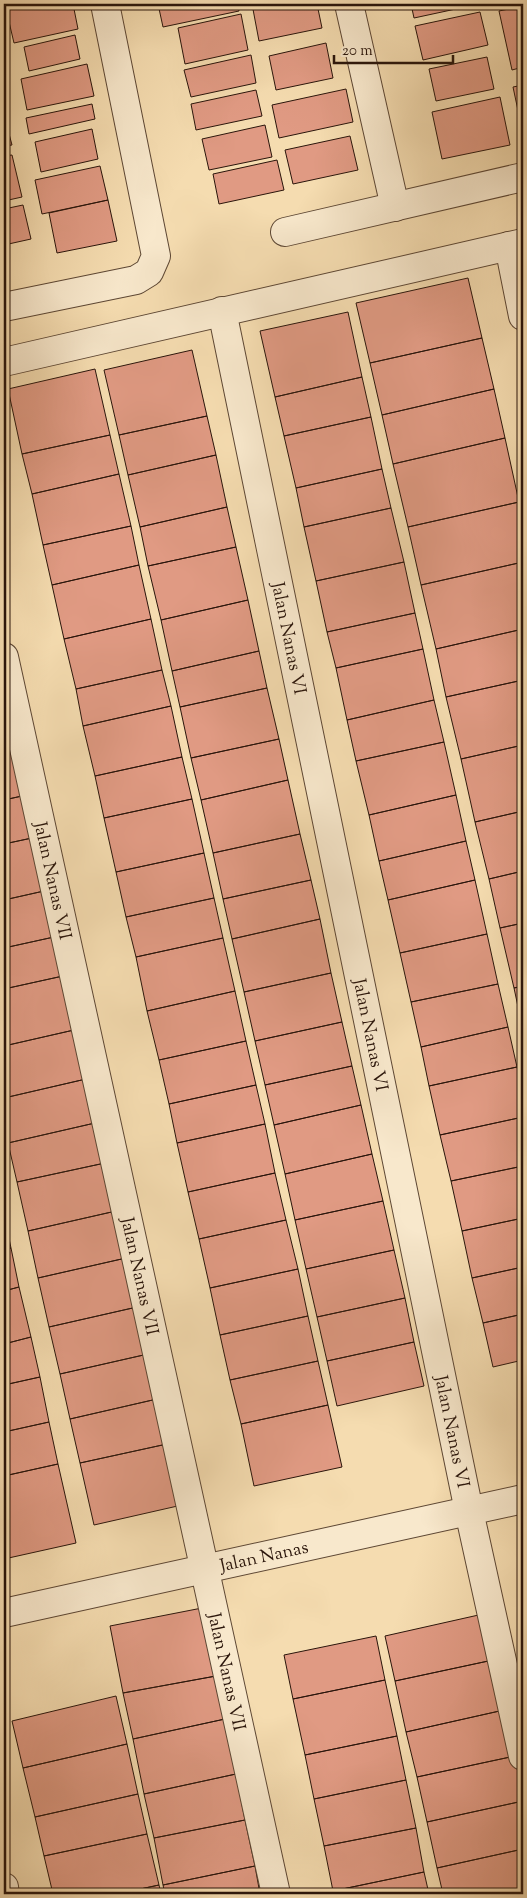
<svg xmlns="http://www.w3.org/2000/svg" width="527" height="1898" font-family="'Sorts Mill Goudy',serif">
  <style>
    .building { fill: #e09a83; stroke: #2a150b }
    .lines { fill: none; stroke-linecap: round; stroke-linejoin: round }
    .minor-casing { stroke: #5d4734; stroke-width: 30 }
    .minor { stroke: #f8e8cc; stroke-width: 28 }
    .labels { text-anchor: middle; stroke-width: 5; stroke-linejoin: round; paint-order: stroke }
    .street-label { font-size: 18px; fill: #2a150b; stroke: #f8e8cc }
  </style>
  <rect width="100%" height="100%" fill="#f5dcb0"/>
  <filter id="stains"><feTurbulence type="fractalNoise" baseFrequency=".004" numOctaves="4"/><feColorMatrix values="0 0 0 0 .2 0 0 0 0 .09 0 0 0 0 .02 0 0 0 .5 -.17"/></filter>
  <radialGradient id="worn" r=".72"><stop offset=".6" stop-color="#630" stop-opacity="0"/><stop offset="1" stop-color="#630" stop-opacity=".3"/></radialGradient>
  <path class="building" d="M30 4H73L78 29 14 43 6 9Z
    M158 4H238L239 11 163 27Z
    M252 4H317L322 28 259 41Z
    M411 4H479L414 18Z
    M523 6V67L512 70 499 11Z
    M480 12 488 45 423 60 415 26Z
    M241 14 248 50 185 64 178 28Z
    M75 35 80 59 29 71 24 47Z
    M326 43 333 78 276 90 269 56Z
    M251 55 256 83 191 97 184 70Z
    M487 57 494 89 436 101 429 69Z
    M87 64 94 96 27 110 21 79Z
    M523 85V134L513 87Z
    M346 89 353 122 279 138 272 105Z
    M256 90 262 116 196 130 191 104Z
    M500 97 510 145 442 159 432 112Z
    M92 104 95 119 29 134 26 118Z
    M4 115 12 145 4 146Z
    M265 125 272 157 209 170 202 139Z
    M92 129 98 159 41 172 35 142Z
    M350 136 358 170 293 184 285 150Z
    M12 155 22 197 4 201V156Z
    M277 160 284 190 219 204 213 174Z
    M100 166 108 200 42 214 35 180Z
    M108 200 117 241 57 253 49 213Z
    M23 205 31 239 4 245V209Z
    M468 278 482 338 370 363 356 303Z
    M348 312 362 377 275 397 260 331Z
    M482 338 494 389 382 415 370 363Z
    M192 350 207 416 119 435 104 370Z
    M95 369 110 435 22 454 8 389Z
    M362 377 371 417 284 436 275 397Z
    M494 389 505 438 393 464 382 415Z
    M207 416 216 455 128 475 119 435Z
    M371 417 382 469 296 488 284 436Z
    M110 435 119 474 32 494 22 454Z
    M505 438 519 502 408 527 393 464Z
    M216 455 227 507 140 527 128 475Z
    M382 469 391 508 304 527 296 488Z
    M119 474 131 526 43 545 32 494Z
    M519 502 523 519V562L421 585 408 527Z
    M227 507 236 547 148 566 140 527Z
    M391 508 404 562 316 581 304 527Z
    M131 526 139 565 52 585 43 545Z
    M236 547 248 600 161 620 148 566Z
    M404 562 415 613 327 632 316 581Z
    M523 562V629L436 649 421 585Z
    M139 565 151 619 64 639 52 585Z
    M248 600 259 651 172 671 161 620Z
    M415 613 423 649 336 668 327 632Z
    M151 619 162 670 76 689 64 639Z
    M523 629V680L446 697 436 649Z
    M423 649 434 700 347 720 336 668Z
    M259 651 267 688 180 707 172 671Z
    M162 670 171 706 83 726 76 689Z
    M523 680V745L461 759 446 697Z
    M267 688 279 739 191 758 180 707Z
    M434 700 444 742 356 761 347 720Z
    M171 706 182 757 95 776 83 726Z
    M4 714 11 745 4 747Z
    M279 739 288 780 201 800 191 758Z
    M444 742 456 795 369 815 356 761Z
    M11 745 22 796 4 800V747Z
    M523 745V811L475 822 461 759Z
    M182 757 192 799 104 818 95 776Z
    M288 780 300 834 213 853 201 800Z
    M456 795 466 841 379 861 369 815Z
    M22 796 32 838 4 844V800Z
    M192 799 204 853 116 872 104 818Z
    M523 811V871L489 879 475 822Z
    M300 834 311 880 223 899 213 853Z
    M32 838 44 891 4 900V844Z
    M466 841 475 880 388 900 379 861Z
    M204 853 214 898 126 917 116 872Z
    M523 871V923L500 928 489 879Z
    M311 880 320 919 232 939 223 899Z
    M475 880 487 934 400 953 388 900Z
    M44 891 54 937 4 948V900Z
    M214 898 223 938 136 957 126 917Z
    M320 919 331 973 244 992 232 939Z
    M523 923V986L514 988 500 928Z
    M487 934 498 984 411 1002 400 953Z
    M54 937 63 976 4 989V948Z
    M223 938 235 991 147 1011 136 957Z
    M331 973 342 1022 255 1041 244 992Z
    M63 976 74 1030 4 1046V989Z
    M498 984 508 1027 421 1047 411 1002Z
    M523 986V1030L514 988Z
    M235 991 246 1041 159 1060 147 1011Z
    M342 1022 352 1066 265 1085 255 1041Z
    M508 1027 517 1067 429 1086 421 1047Z
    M74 1030 86 1079 4 1098V1046Z
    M246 1041 256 1085 169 1104 159 1060Z
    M352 1066 361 1105 274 1125 265 1085Z
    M517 1067 523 1095V1117L440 1135 429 1086Z
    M86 1079 95 1123 8 1143 4 1123V1098Z
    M256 1085 265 1124 177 1143 169 1104Z
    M361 1105 372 1154 285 1174 274 1125Z
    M523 1117V1166L451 1181 440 1135Z
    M95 1123 105 1163 17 1182 8 1143Z
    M265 1124 275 1173 188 1192 177 1143Z
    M372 1154 383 1201 295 1220 285 1174Z
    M105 1163 116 1211 28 1231 17 1182Z
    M523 1166V1218L462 1231 451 1181Z
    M275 1173 286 1220 199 1239 188 1192Z
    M383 1201 394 1250 306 1269 295 1220Z
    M116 1211 126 1258 38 1278 28 1231Z
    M4 1215 11 1248 4 1249Z
    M523 1218V1267L472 1278 462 1231Z
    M286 1220 298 1269 210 1288 199 1239Z
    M11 1248 19 1287 4 1291V1249Z
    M394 1250 405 1298 317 1317 306 1269Z
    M126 1258 137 1307 49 1327 38 1278Z
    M523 1267V1314L483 1323 472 1278Z
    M298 1269 308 1316 220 1335 210 1288Z
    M19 1287 31 1337 4 1344V1291Z
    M405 1298 414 1342 327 1361 317 1317Z
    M137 1307 148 1354 60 1374 49 1327Z
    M523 1314V1360L493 1367 483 1323Z
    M308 1316 318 1361 230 1380 220 1335Z
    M31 1337 40 1377 4 1385V1344Z
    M414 1342 424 1386 337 1406 327 1361Z
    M148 1354 157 1399 70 1419 60 1374Z
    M318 1361 328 1405 241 1424 230 1380Z
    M40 1377 49 1422 4 1432V1385Z
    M157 1399 167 1444 80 1463 70 1419Z
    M328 1405 342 1467 254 1486 241 1424Z
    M49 1422 58 1464 4 1476V1432Z
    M167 1444 182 1505 94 1525 80 1463Z
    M58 1464 76 1543 4 1559V1476Z
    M202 1608 216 1676 123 1693 110 1626Z
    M483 1614 493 1660 395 1681 385 1636Z
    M376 1636 385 1680 293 1699 284 1655Z
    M493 1660 504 1710 406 1732 395 1681Z
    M216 1676 225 1719 133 1739 123 1693Z
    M385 1680 397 1736 305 1755 293 1699Z
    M116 1696 127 1744 23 1768 12 1721Z
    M504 1710 515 1756 417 1777 406 1732Z
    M225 1719 236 1774 144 1794 133 1739Z
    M397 1736 406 1780 314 1799 305 1755Z
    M127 1744 138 1794 35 1817 23 1768Z
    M515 1756 523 1801 427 1822 417 1777Z
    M236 1774 245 1820 154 1838 144 1794Z
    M406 1780 416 1828 324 1846 314 1799Z
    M138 1794 147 1834 44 1856 35 1817Z
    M523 1801V1849L437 1868 427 1822Z
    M245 1820 255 1866 163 1885 154 1838Z
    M416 1828 424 1872 333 1891 324 1846Z
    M147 1834 159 1885 117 1894H53L44 1856Z
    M523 1849V1894H443L437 1868Z
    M255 1866 260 1894H165L163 1885Z
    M424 1872 429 1894H333V1891Z
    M159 1885 161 1894H117Z"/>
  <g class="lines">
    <defs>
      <g id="minor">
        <path d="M349 4 395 207"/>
        <path d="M285 232 523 177"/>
        <path d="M509 246 523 316"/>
        <path d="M4 307 136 280 149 272 156 256 105 4"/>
        <path id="s1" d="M222 311 469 1511 523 1756"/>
        <path d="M4 362 523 243"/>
        <path id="s2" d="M4 657 276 1894"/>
        <path id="s3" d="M4 1613 523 1499"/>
        <path d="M4 1887 5 1894"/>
      </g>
    </defs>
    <use href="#minor" class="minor-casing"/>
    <use href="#minor" class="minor"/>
  </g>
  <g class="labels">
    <g class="street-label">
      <text dy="6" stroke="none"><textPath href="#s1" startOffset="334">Jalan Nanas VI</textPath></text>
      <text dy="6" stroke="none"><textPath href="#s2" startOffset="229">Jalan Nanas VII</textPath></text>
      <text dy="6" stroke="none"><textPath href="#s1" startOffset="739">Jalan Nanas VI</textPath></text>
      <text dy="6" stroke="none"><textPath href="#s2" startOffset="634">Jalan Nanas VII</textPath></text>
      <text dy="6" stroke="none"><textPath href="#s1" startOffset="1144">Jalan Nanas VI</textPath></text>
      <text dy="6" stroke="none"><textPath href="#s3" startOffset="266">Jalan Nanas</textPath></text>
      <text dy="6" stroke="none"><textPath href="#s2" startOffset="1039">Jalan Nanas VII</textPath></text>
    </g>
  </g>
  <rect width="527" height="1898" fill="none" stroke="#f5dcb0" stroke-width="20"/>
  <rect x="5" y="5" width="517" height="1888" fill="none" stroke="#2a150b" stroke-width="2.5"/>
  <rect x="10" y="10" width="507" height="1878" fill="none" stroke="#2a150b"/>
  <path d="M334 55v8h119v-8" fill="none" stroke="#2a150b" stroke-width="2.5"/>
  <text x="342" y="55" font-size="15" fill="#2a150b" stroke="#f8e8cc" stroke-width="4" paint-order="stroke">20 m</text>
  <rect width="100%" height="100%" filter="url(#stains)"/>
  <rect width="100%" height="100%" fill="url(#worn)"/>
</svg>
